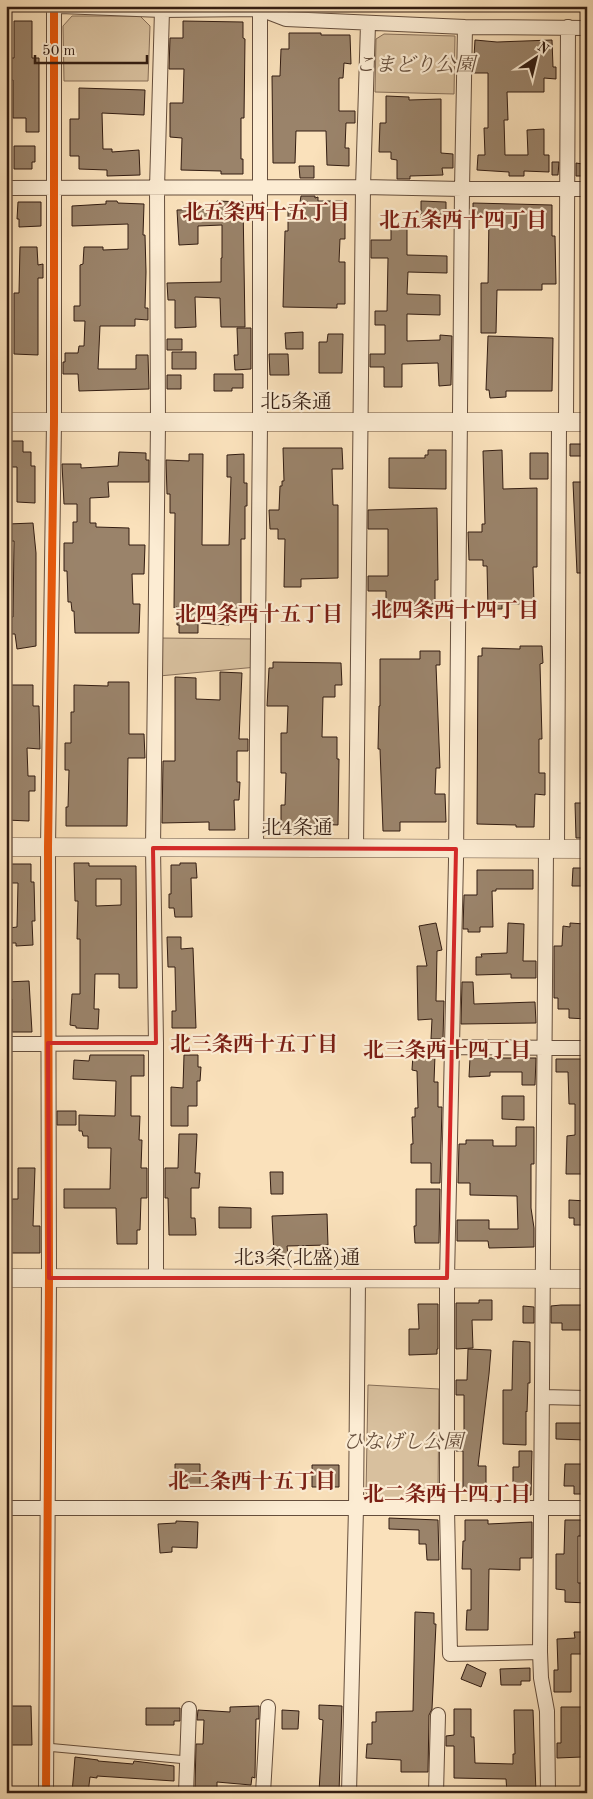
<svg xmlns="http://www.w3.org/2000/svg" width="593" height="1799" font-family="'Old Standard TT','Noto Serif JP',serif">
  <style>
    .green { fill: #d8c09e; stroke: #866e58 }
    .building { fill: #9a836a; stroke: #331d12; fill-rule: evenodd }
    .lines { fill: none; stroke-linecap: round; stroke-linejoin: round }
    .service-casing { stroke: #654e3c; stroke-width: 9 }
    .minor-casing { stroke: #654e3c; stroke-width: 16 }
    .tertiary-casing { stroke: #654e3c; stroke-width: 19 }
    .service { stroke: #fcecd3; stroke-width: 7 }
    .minor { stroke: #fcecd3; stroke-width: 14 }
    .tertiary { stroke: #fcecd3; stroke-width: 18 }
    .cycleway-casing { stroke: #fcecd3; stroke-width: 11 }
    .cycleway { stroke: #e8590c; stroke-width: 8 }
    .marked { fill: none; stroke: #d62828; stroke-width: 4; stroke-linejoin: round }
    .labels { text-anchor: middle; stroke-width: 4.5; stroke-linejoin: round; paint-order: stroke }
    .park-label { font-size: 20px; font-style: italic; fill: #654e3c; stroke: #fcecd3 }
    .street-label { font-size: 20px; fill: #331d12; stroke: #fcecd3 }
    .neighbourhood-label { font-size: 21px; font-weight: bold; fill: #7a1f14; stroke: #fcecd3 }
  </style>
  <rect width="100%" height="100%" fill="#fae1bb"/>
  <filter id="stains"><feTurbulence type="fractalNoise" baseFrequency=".004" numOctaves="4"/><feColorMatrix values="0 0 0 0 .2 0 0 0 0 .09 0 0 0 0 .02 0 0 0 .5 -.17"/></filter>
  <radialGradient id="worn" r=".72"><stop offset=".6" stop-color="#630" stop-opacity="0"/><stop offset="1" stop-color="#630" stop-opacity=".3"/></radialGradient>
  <path class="green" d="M72 16H140L150 26 148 81H64L63 26Z
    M384 34 455 36 454 94 375 92 376 39Z
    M159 638 257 639V667L159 676Z
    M368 1385 439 1389 438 1494 435 1499H371L366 1493Z"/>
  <path class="building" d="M14 21H32V58H39V132H26V118H13V80H9V58H14Z
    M183 21 243 22V38L245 39 244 118H241V159H243V174H221V171L181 170 182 138 170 137V103H183L184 69H169L170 38H183Z
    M289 33H321V35H350L351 64 344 63 343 78H339V111H355V123H346L345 148H349V166L327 165 326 131H296L295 163H273L272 76H280L281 49H289Z
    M475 40 497 42 552 40 553 67H556V79L544 78V92H507L508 120H504L505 155H528L527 130 544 129V155H549V172L524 171V176H509V172L477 170 478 155H485L484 128H488V73H473Z
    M79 88 145 90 144 115 102 113 103 149H112V152L139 150 140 175 107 176V170L79 169V156H70V119H79Z
    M386 96 409 97V100L441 99V153L453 154V168H442L443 175 410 176V179H397V160L391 159V152H379L380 123H386Z
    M14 146H35V162H32V169H14Z
    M552 162H559L558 175H552Z
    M576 163 583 164V176H576Z
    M299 166H314V178H300Z
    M301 196H315V198L318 197V201H345V239H340L339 262H345V304H337V308L283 307 285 231H288V208H299Z
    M106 201H117L118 203 144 204 143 235H145L146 272 145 308H148V320L135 319V326H100L98 369H136V355H148L149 389 79 391 78 374H63V362H65V353H78L79 346H84L85 321H74V306H80V265L83 264 84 247H103V250L128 249V224L72 226V206L106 204Z
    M217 201 243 202 245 327H221L220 298 195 297 196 327 175 328V300H168L167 283 221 282V258H222V225L198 226V244L179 245 177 210 217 209Z
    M421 201 446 202V220H421Z
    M18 202H41V226L19 227V219H17Z
    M473 203 552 205V236H555L556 284H542V290H497L496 333H481V283H488L489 216H473Z
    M391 229H407V255L447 256V273L408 272 407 294 440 295V315L407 314V341L440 340V335L452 336 451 385 439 386 438 363 402 364V387H384V367H370V354H385V325H375V311H387L388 258H371V240H391Z
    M20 247H37L38 265 43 264V278H38V355L14 354V293H19Z
    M237 328H251V369L235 370 234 355H238Z
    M303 332V349H286L285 333Z
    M328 334H343L342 373H319V342H327Z
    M488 336 553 338 552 391H506V397L490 398 489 390H486Z
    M167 339H182V350H167Z
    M172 352H196V369H172Z
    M269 354H288L289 375H270Z
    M214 374H243V388H232V391H214Z
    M167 375H181V389H167Z
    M8 441H23V452H31V466H35V503L17 502V467H9Z
    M570 444H587V456H570Z
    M283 448H342L343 469H332L333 505H338V578L301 579V587H284L285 539H278V529H270L269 510H279L280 486H282V481H284Z
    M428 450H446V489L389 488V458H425V455H428Z
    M502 450 503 489 537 488V567H533L534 604H502V609H488L487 566H483V560H469L468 532H482V524H485L483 451Z
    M119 452 146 453V460H149V482H108L109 497 90 498V523H96V527L129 528V545H145L144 574H132L133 604H140L139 633H75L74 611H72L71 602H68L67 571H64V543H73V522H77V504H64L62 464H81V468L118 466Z
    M530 453H548V479H530Z
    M189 454H203L202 545H229L231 477H227V455L244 454V483H247V506H245V539H241V615H229V625L198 623V633H179V625H177V607L174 608 175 513H170V494H167L166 460 189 461Z
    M573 482H587V573H577Z
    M437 508 438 580H435V604H403V615H386V591H368V576H388V529H368V510Z
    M33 523 36 553V646L17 649 15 634H11V617H13L14 541H8V524Z
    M520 646H542L543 663 540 664 542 739H539V773H545V795L535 794 534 827H516V825L477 824 478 656H482V648L520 649Z
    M420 651H440V665H436L440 768H436L435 794H445L446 822H400V831H383L380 749H378L379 706H380V659H420Z
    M273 662 341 663 342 685H335V697H323L322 737H337V759H339L338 825 312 824V829H281V805H285L286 773H281V733H287L288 706H267L269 668H273Z
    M220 672 242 673 239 739H248V751H237V782H240L239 800H234L235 830H209V822L162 823 163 761H175V677L196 678V699L220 700Z
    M108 682H129V734H144L145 758H128L127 826H66V807H68L69 770H65V743H71V712H74V685L108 686Z
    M9 685H33V706H39L40 749 27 748 28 776H35V791H29V821L6 820V803H10L11 764H6V715H9Z
    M575 803H587V838H576Z
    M74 863H89V866H136L137 988H119V974H95L94 1009H99L98 1029 76 1028V1026L70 1025 72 994H80V939H77L78 901H75ZM96 879H121V905L96 906Z
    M180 863H196L197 878H191L192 917H175L174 908H169V894H171V865H180Z
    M9 864H31V882H34L35 921H32L33 945 16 946V943H10L9 928 17 927 18 883H9Z
    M573 868H587V886H572Z
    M477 870H533V889H496V891H492L493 927H480V932H468V929H463L464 895H477Z
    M436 923 442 950 437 951 436 1001H444L443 1039H431L432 1019 418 1020 417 966H427L419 926Z
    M508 923 524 924 523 961H536V978H511V974L476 975V957H482L481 954 507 953Z
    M570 923 585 924 583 965H587V1019L569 1018V1009H558V998H554V946H562L563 926 570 927Z
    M167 937H181V949L193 948 196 1028H172V1011H176L175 967H168Z
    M29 981 32 1032H12V999H6V982Z
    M462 982H473L474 1004 535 1002 536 1023 461 1024Z
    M413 1054 435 1055 434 1082H438V1107H442L440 1183H431V1163H411V1144H413L412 1117H415V1108H418L417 1071 412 1070Z
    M90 1055H144V1076H131V1116H140L139 1140H142L141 1168H147V1198H141L140 1230H137V1244H117L116 1208H64V1189H110L111 1148H88V1136H83L82 1131H79V1115L115 1116 116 1081 73 1079 74 1060 89 1061Z
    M184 1055H198V1067H201L200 1081H197V1106H188V1126H171V1087L183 1088Z
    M470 1058H536L535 1085H522V1072H490V1076L469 1077Z
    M556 1059H582V1064H587V1174H566L567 1136 575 1135V1104H569L568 1072H556Z
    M502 1096H524V1120L502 1119Z
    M57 1111H76V1125H57Z
    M516 1127H534V1164H531V1208L534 1228V1247L489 1248 488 1241H457V1220H489V1229H518L517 1196 470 1195V1183H458L459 1144H466V1140H493V1146H516Z
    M179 1134H197L195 1173H200L199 1188H191V1218H195L196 1235H169L168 1198H165V1168H178Z
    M18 1168H35L33 1226H40V1253H11L12 1199H18Z
    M270 1172H283V1194H271Z
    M416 1189H440L439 1243H415L414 1226H416Z
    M569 1200 587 1201V1225H574V1218H569Z
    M219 1207 251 1208V1228H219Z
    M327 1214 328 1245 287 1246 288 1255H274L272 1216Z
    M479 1300H492V1320H472L473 1348 456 1349V1303H479Z
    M418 1304H438V1349H437V1354L409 1355V1329H419Z
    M561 1305H583L584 1330H562V1323H551V1306Z
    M523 1306 534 1307V1323H523Z
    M513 1341 530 1342V1383H528L527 1412 526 1411V1445L503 1444V1390H512Z
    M468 1349 491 1350 489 1374 478 1466H486V1493H463V1451H456V1435H464V1395H456V1380H467Z
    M556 1423H586V1440L556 1439Z
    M519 1451H532L531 1495H519V1490L513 1489V1467H519Z
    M175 1464H200V1486H187V1481H175Z
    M565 1464H583V1481H587V1494H574V1486H564Z
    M312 1465H339V1487H312Z
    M389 1518 438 1520 439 1560H427L426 1544H419V1530L389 1529Z
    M465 1520H488V1524L532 1522V1558H520V1570L489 1569 488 1630H466L467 1610H471V1569H462L463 1541H465Z
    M565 1520H587V1536H578V1583H587V1603L565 1602V1590L556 1589V1554H564Z
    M176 1521 198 1522 197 1548 172 1547V1552L160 1553 158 1524 176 1523Z
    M415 1612 434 1613V1624H436L432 1709 429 1715 428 1772H401V1760L366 1758 367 1744H372V1722H376V1712L413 1711Z
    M574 1632H587V1654H571V1692H554V1670H558L557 1639 575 1638Z
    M467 1664 486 1673 481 1687 461 1679Z
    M530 1668V1681H521V1685H501L500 1669Z
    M319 1705 342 1706 339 1792H319L323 1720 319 1719Z
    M6 1706H31L32 1745H6Z
    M259 1706V1719H256L255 1775V1778L252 1777 251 1785 217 1782V1790L195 1788 196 1744H203L204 1720H197L198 1710 230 1712V1707Z
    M561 1707H587V1725H581L582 1757 557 1758V1743H561Z
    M146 1708H180V1721H174V1725H146Z
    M454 1709H471V1737H474L475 1763 513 1764V1754H515L514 1710H533L536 1793H507L506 1779 454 1778V1746H446V1736L454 1735Z
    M282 1710 299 1711 298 1729H282Z
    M75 1757 98 1760V1761L133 1764 134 1761 174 1766V1781L97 1776V1778L90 1777 88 1793H72Z"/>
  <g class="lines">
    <defs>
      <path id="service" d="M46 1747 187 1760"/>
      <path id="minor" d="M60 6 162 10 260 9 286 19 465 27 587 28
        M465 27 462 189 456 860 447 1278V1509L450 1654 540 1652
        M6 188 363 187 462 189H587
        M566 422 568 27
        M256 848 260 423V9
        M356 848 363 187 368 24
        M546 849 540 1652 541 1678 547 1711 548 1793
        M557 849 559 422
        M6 1044 156 1043
        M451 1047 587 1048
        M156 1277V1043L153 848 158 423 157 188 162 10
        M542 1397 587 1398
        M6 1508H587
        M46 1793 49 1278 48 847 54 422V6
        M186 1793 189 1709
        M263 1793 268 1707
        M349 1793 356 1508 358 1278
        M436 1793 438 1715"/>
      <path id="tertiary" d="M6 422H587
        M6 847 587 849
        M6 1278 587 1279"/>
    </defs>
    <use href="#service" class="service-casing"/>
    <use href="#minor" class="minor-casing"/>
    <use href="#tertiary" class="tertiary-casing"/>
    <use href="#service" class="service"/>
    <use href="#minor" class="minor"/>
    <use href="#tertiary" class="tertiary"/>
    <defs>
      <path id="cycleway" d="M46 1793 49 1278 48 847 54 422V6"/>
    </defs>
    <use href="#cycleway" class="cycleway-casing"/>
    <use href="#cycleway" class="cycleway"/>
  </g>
  <path class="marked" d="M153 848 456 849 447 1278H49L48 1043H156Z"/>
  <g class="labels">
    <g class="park-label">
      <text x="415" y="71">こまどり公園</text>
      <text x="403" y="1448">ひなげし公園</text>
    </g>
    <g class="street-label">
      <text x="296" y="408">北5条通</text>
      <text x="297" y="834">北4条通</text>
      <text x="297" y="1264">北3条(北盛)通</text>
    </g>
    <g class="neighbourhood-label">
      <text x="266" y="219">北五条西十五丁目</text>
      <text x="463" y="227">北五条西十四丁目</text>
      <text x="455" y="617">北四条西十四丁目</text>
      <text x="259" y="621">北四条西十五丁目</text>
      <text x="254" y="1051">北三条西十五丁目</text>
      <text x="447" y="1057">北三条西十四丁目</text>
      <text x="252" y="1488">北二条西十五丁目</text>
      <text x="447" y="1501">北二条西十四丁目</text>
    </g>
  </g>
  <rect width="593" height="1799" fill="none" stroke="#fae1bb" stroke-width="25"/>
  <rect x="8" y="8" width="578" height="1784" fill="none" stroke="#331d12" stroke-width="2.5"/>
  <rect x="12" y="12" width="568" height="1774" fill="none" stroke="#331d12"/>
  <g transform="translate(536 58) rotate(35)" stroke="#fcecd3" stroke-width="4" paint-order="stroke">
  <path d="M0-4L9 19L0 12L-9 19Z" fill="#331d12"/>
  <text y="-8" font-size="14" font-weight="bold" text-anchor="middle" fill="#331d12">N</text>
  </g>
  <path d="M35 55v8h112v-8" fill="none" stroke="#331d12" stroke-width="2.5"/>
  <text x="42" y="55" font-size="15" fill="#331d12" stroke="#fcecd3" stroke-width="4" paint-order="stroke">50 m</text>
  <rect width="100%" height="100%" filter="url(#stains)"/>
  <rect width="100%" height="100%" fill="url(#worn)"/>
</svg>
